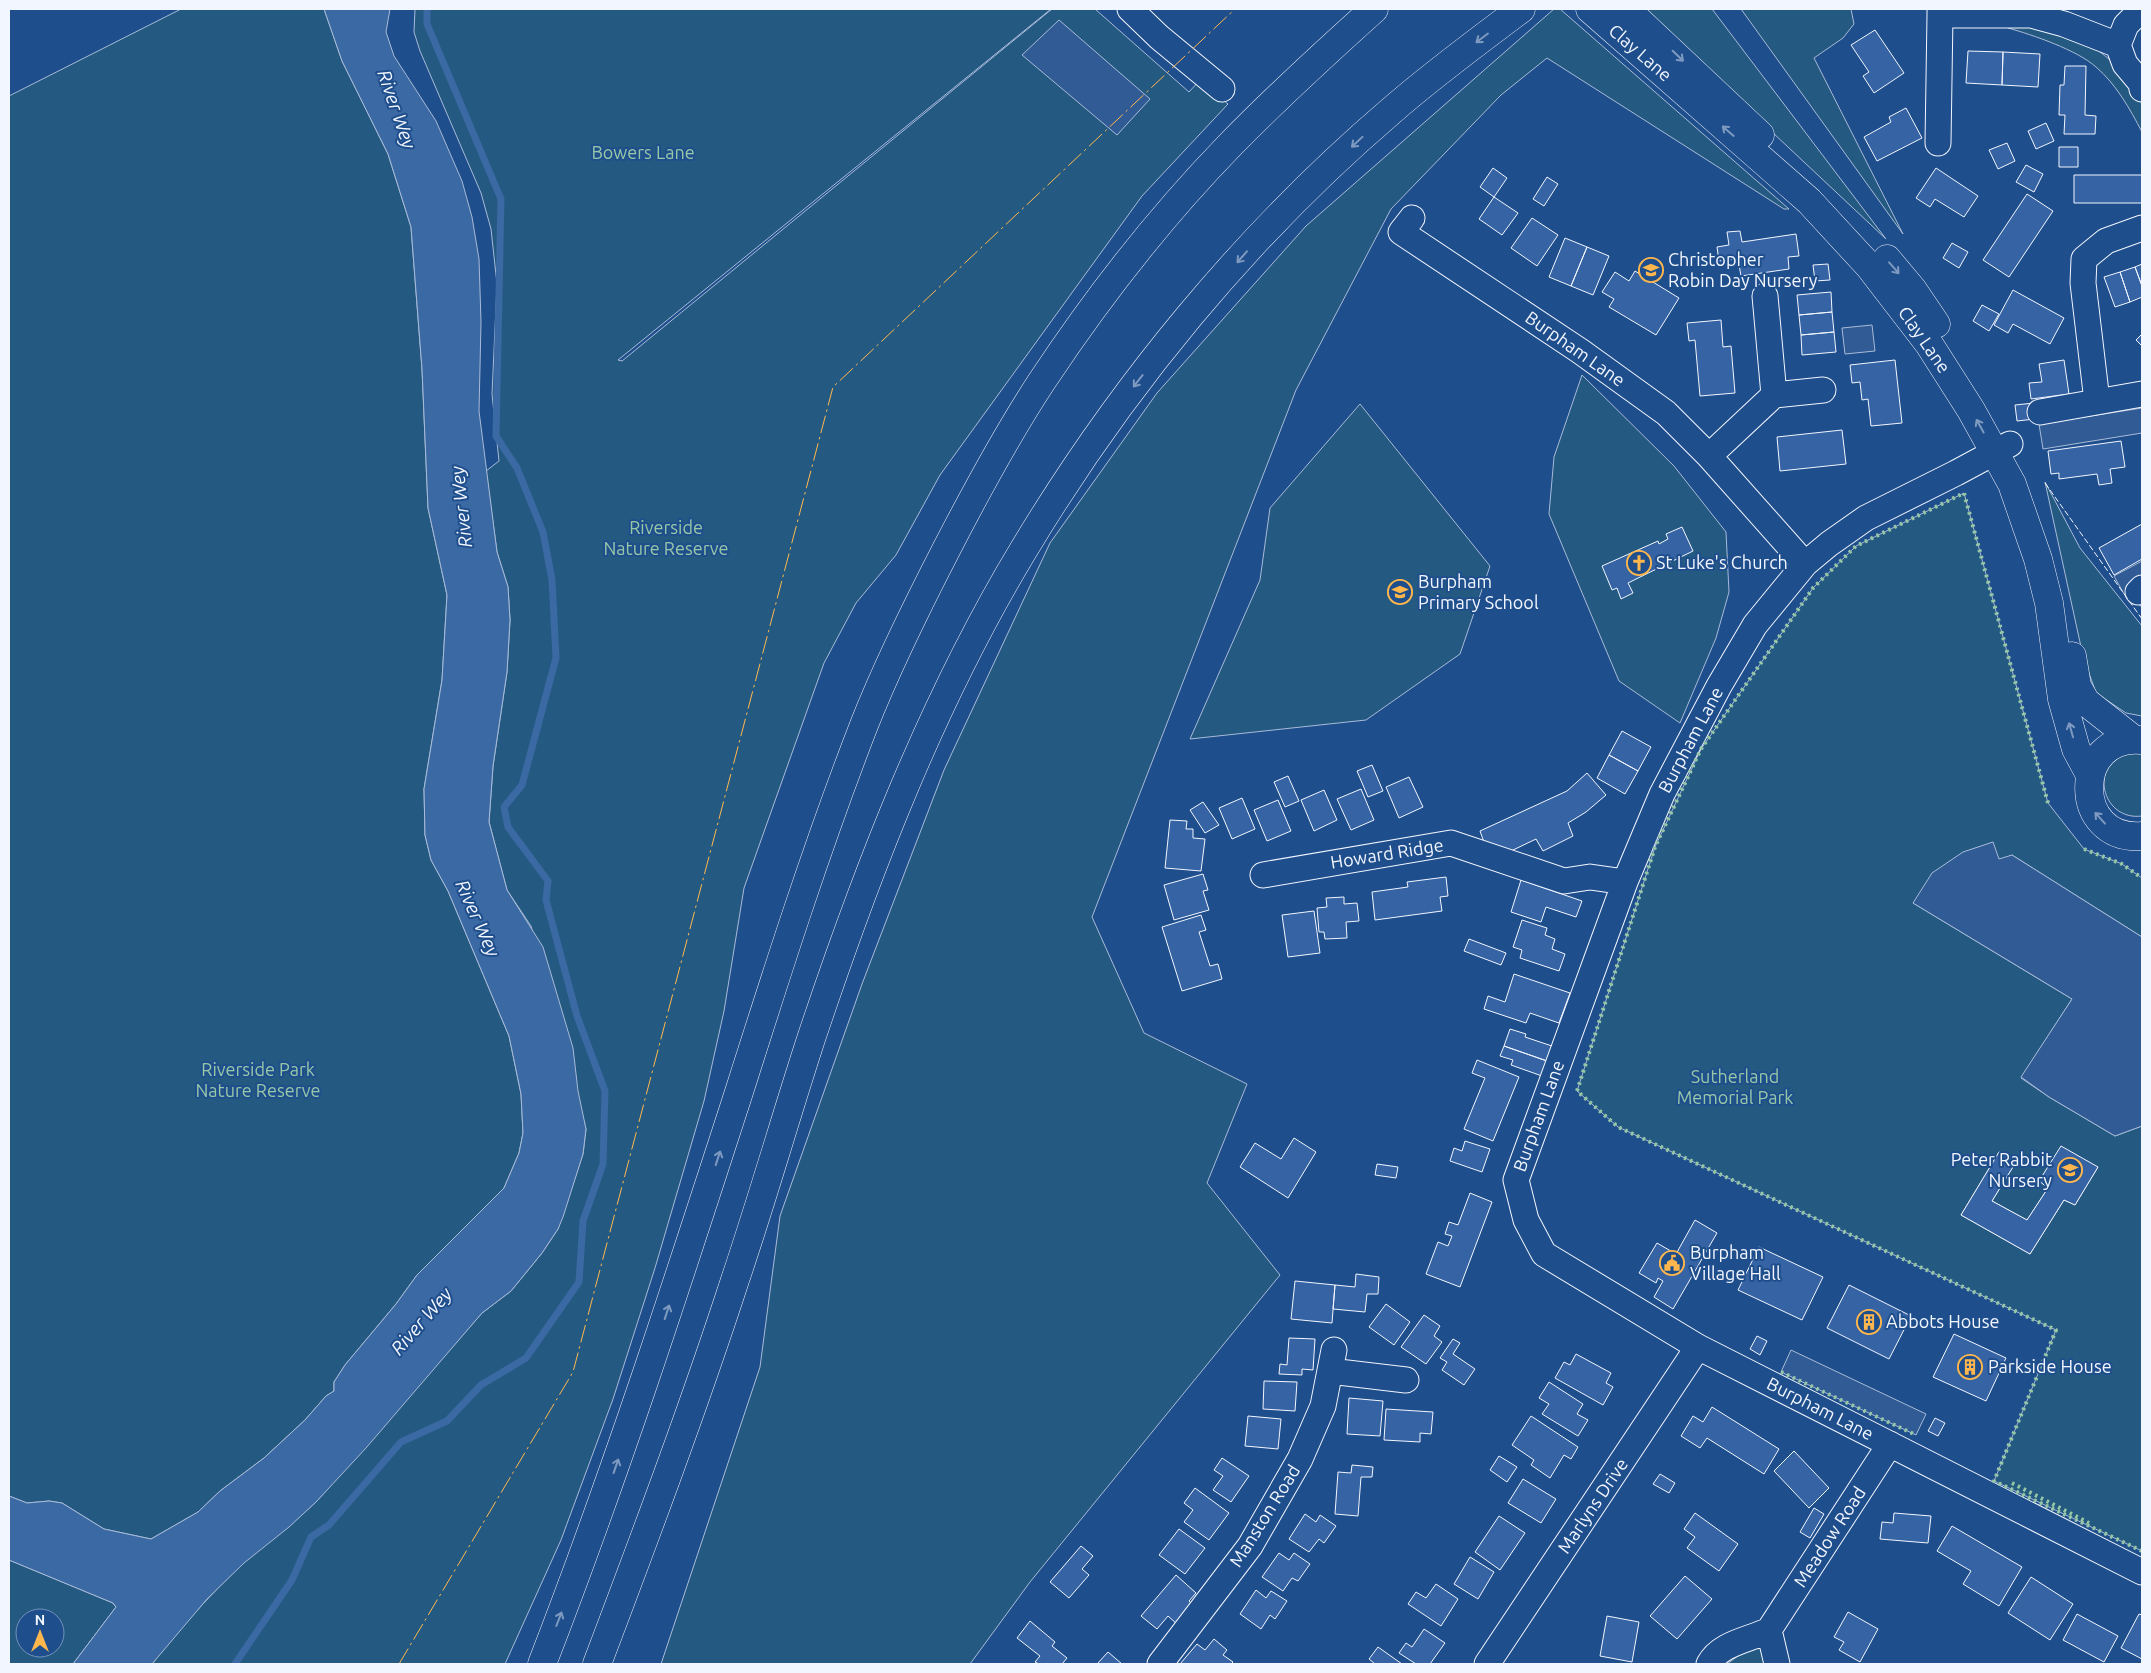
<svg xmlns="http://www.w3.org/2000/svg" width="2151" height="1673" font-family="Ubuntu,sans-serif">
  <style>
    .green { fill: #245a82; stroke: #a8bbd7; fill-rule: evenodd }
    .parking { fill: #305b95; stroke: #a8bbd7 }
    .water { fill: #3b69a3; stroke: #a8bbd7 }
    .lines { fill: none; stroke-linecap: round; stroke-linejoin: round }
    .stream { stroke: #3b69a3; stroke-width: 7 }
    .building { fill: #3563a3; stroke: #f2f6ff }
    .minor-casing { stroke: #f2f6ff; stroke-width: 27 }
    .major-casing { stroke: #f2f6ff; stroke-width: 29 }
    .highway-casing { stroke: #f2f6ff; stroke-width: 29 }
    .minor { stroke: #1f4e8c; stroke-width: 25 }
    .major { stroke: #1f4e8c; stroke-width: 28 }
    .highway { stroke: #1f4e8c; stroke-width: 28 }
    .hedge { stroke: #97c8a6; stroke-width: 4; stroke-dasharray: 2.5 4; stroke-linecap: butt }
    .fence { stroke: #f2f6ff; stroke-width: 1; stroke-dasharray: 6 2.5; stroke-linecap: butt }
    .power { stroke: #ffb74d; stroke-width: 1; stroke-dasharray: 18 4 2.5 4; stroke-linecap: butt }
    .oneway { stroke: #7e9ac0 }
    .labels { text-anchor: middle; stroke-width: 4; stroke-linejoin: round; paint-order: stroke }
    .street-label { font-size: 18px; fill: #f2f6ff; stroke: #1f4e8c }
    .park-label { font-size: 18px; fill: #97c8a6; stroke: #1f4e8c }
    .poi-label { font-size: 18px; fill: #f2f6ff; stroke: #1f4e8c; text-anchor: start }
    .water-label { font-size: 19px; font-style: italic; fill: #f2f6ff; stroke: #1f4e8c }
  </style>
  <rect width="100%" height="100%" fill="#1f4e8c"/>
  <path class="green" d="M181 9H324L342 61 388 154 411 227 422 369 428 508 447 595 442 680 424 789 425 835 431 860 448 891 509 1036 521 1094 523 1133 519 1153 504 1188 417 1275 396 1304 345 1365 334 1382V1391L326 1396 305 1420 264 1458 220 1491 198 1512 151 1539 104 1529 62 1503 49 1501 27 1503 9 1496V96Z
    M415 9H1051L618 360 622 361 1052 9H1095L1189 92 1199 81 1228 104 1142 196 940 475 896 555 856 603 824 663 744 888 724 1011 704 1101 655 1268 613 1399 561 1540 505 1664H152C179 1629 210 1595 242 1564 266 1542 293 1524 316 1502L482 1313 511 1291 542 1253 558 1229 583 1154 586 1129 531 926 507 890 489 822 493 766 507 672 510 620 508 587 497 552 486 471 499 461 492 394 497 284 491 229 481 193 420 51 414 32Z
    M1554 9H1560L1789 209H1784L1547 58 1501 95 1391 209 1296 390 1092 917 1144 1033 1247 1084 1207 1183 1280 1275 1030 1582 970 1664H661L760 1367 780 1216 862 984 944 770 1050 543 1157 393 1306 226Z
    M1641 9H1712L1886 239Z
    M1741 9H1851L1854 24 1843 38 1814 58 1903 234Z
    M2017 27C2028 27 2041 25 2052 28 2085 37 2130 68 2141 102 2144 110 2142 123 2142 132 2130 109 2116 84 2096 67 2077 50 2033 35 2008 28Z
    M1582 375 1674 466 1726 532 1729 592 1716 638 1680 723 1619 681 1549 514 1554 457Z
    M1360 404 1490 566 1460 654 1366 720 1190 739 1260 580 1270 508Z
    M2045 482 2080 548 2142 626V716L2126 713 2096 693 2083 656Z
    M1964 493 2048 803 2084 849 2122 864 2142 878V937L2012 855 1913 903 2072 999 2021 1078 2049 1097 2115 1136 2142 1126V1551L1994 1481 2056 1330 1618 1127 1577 1091 1655 847 1701 749 1813 588 1856 546ZM1999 1152 2016 1162 1992 1201 2027 1220 2048 1188 2098 1167 2075 1205 2064 1200 2030 1254 1961 1215Z
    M2142 750V816C2104 821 2089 770 2123 753 2128 750 2137 751 2142 750Z
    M9 1560 113 1603 116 1607 73 1664H9ZM25 1618H55V1648H25Z
    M1763 1645 1768 1664H1727L1742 1653Z"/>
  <path class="parking" d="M1059 20 1150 99 1117 135 1022 55Z
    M1872 325 1875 351 1845 354 1842 328Z
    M2142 408V433L2043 449 2039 424Z
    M2142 561V607L2124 594 2114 576Z
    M1993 842 1999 859 2012 855 2142 937V1126L2115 1136 2049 1097 2021 1077 2072 999 1913 903 1932 873 1963 852Z
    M1791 1350 1926 1414 1916 1435 1781 1372Z"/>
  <path class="water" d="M324 9H390L386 32 394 56 436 121 462 181 472 217 479 259 481 322 479 411 497 552 508 587 510 620 507 672 493 766 489 822 507 890 543 947 573 1048 578 1091 586 1129 583 1154 563 1217 558 1229 542 1253 511 1291 482 1313 366 1448 316 1502 289 1527 244 1563 207 1599 152 1664H73L116 1607 113 1603 9 1560V1496L27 1503 49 1501 62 1503 104 1529 151 1539 198 1512 220 1491 264 1458 305 1420 326 1396 334 1391V1382L345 1365 396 1304 417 1275 504 1188 519 1153 523 1133 521 1094 509 1036 448 891 431 860 425 835 424 789 442 680 447 595 428 508 422 369 411 227 388 154 342 61Z"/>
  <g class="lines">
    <path class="stream" d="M235 1664 292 1580 311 1537 329 1525 401 1442 447 1421 481 1385 526 1358 579 1282 583 1221 603 1164 605 1091 577 1016 546 900 548 881 508 827 504 807 522 785 556 658 552 580 543 532 517 468 496 436 501 199 427 24V9"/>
  </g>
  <path class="building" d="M1875 30 1904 73 1874 93 1863 76 1869 72 1851 45Z
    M1968 51 2003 52 2002 85 1966 83Z
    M2003 52 2040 54 2038 87 2002 85Z
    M2065 66H2086L2085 115 2096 116 2095 134H2064L2065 115H2059L2060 85H2064Z
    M1906 108 1922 138 1877 161 1864 137 1891 122 1889 117Z
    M2046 123 2054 141 2036 149 2028 131Z
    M2007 143 2015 161 1998 169 1989 150Z
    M2059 147H2078V167H2059Z
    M2026 165 2043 174 2034 192 2016 182Z
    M1493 168 1507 178 1494 197 1480 187Z
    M1936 168 1978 196 1964 217 1935 199 1930 207 1916 198Z
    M2074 175H2142V203H2074Z
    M1547 177 1558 184 1544 206 1533 199Z
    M2027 194 2053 211 2009 277 1983 260Z
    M1494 197 1518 213 1502 235 1479 219Z
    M1532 218 1558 235 1537 266 1511 248Z
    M1740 231 1742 242 1796 234 1799 256 1788 257 1789 269 1741 276 1738 259 1719 261 1717 247 1729 245 1727 232Z
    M1565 238 1587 247 1571 286 1549 277Z
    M1952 243 1968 252 1959 268 1943 258Z
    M1587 247 1609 256 1593 295 1571 286Z
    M1828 264 1830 280 1815 281 1813 265Z
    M2142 264V286L2135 267Z
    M2135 267 2142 286V297L2130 302 2120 272Z
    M1635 271 1679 298 1656 335 1609 307 1614 299 1602 292 1615 272 1629 281Z
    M2120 272 2130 302 2115 307 2104 277Z
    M2013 290 2064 318 2050 344 2013 324 2008 333 1994 325Z
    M1831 292 1832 312 1799 315 1797 295Z
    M1982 305 1999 314 1989 331 1973 321Z
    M1832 312 1834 332 1801 335 1799 315Z
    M1721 320 1723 347 1731 346 1735 393 1700 396 1695 340 1689 341 1687 323Z
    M1834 332 1836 352 1802 355 1801 335Z
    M2142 334V346L2136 340Z
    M1895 360 1902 423 1871 426 1868 399 1862 400 1860 382 1852 383 1850 365Z
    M2064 360 2069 394 2031 399 2029 383 2042 382 2039 364Z
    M2034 403 2035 419 2017 421 2015 405Z
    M1842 430 1846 464 1780 471 1777 437Z
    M2121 441 2125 467 2110 469 2112 483 2099 485 2097 474 2059 479V473L2051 474 2048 451Z
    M2142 524V559L2114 575 2099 548Z
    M1682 527 1693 551 1628 583 1633 593 1621 599 1617 588 1612 590 1602 566 1658 541 1659 544 1668 539 1666 534Z
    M1622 731 1651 747 1638 771 1609 755Z
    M1609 755 1638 771 1625 794 1597 778Z
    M1372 765 1383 791 1368 797 1357 771Z
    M1587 773 1606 795 1586 812 1568 823 1573 836 1543 851 1536 839 1511 851 1485 845 1480 831 1567 791Z
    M1288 776 1299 801 1285 807 1274 782Z
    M1409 777 1423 807 1399 818 1386 787Z
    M1361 789 1374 820 1351 830 1337 799Z
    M1324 790 1337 820 1314 831 1301 800Z
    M1242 798 1255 829 1232 839 1219 808Z
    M1278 800 1291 831 1267 841 1254 810Z
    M1203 802 1219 825 1205 833 1190 810Z
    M1170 820 1187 821 1186 829H1193V838L1205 839 1201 871 1165 868Z
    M1203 874 1208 890 1203 891 1209 910 1174 920 1164 885Z
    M1446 877 1448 896 1440 897 1442 911 1375 920 1372 892 1408 887 1407 882Z
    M1521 880 1582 901 1576 917 1546 907 1541 922 1511 912Z
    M1344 897V904L1357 903 1359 921 1346 922 1347 938 1325 939 1324 932H1319L1317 908 1327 907 1326 898Z
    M1314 911 1320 953 1288 957 1282 915Z
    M1201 915 1206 930 1199 932 1210 966 1218 964 1222 979 1182 991 1162 927Z
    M1522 920 1547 928 1545 935 1555 939 1552 949 1565 954 1559 971 1520 958 1522 950 1513 947Z
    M1469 939 1506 953 1501 965 1464 951Z
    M1514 974 1570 993 1559 1023 1530 1013 1526 1023 1484 1009 1488 996 1505 1002Z
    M1510 1029 1526 1034 1525 1037 1552 1046 1547 1061 1504 1046Z
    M1504 1046 1547 1061 1542 1076 1511 1065 1513 1060 1500 1056Z
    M1477 1060 1519 1077 1493 1141 1464 1129 1485 1078 1472 1073Z
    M1294 1138 1316 1152 1288 1198 1240 1167 1255 1143 1281 1159Z
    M1465 1141 1490 1149 1482 1172 1450 1161 1454 1148 1462 1151Z
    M2061 1146 2098 1167 2075 1205 2064 1200 2030 1254 1961 1215 1999 1152 2016 1162 1992 1201 2027 1220 2048 1188 2039 1181Z
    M1377 1164 1398 1167 1396 1178 1375 1175Z
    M1470 1193 1492 1202 1460 1287 1426 1274 1438 1242 1448 1246 1452 1236 1445 1234 1449 1222 1458 1225Z
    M1695 1220 1717 1233 1673 1309 1654 1297 1663 1281 1658 1278 1656 1283 1639 1273 1657 1243 1676 1254Z
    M1759 1247 1823 1277 1802 1320 1738 1290Z
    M1356 1274 1379 1277 1378 1294H1367L1365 1312 1333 1309 1335 1285 1355 1287Z
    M1295 1281 1335 1285 1332 1323 1291 1319Z
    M1849 1285 1911 1316 1889 1359 1827 1328Z
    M1386 1304 1410 1322 1394 1345 1369 1327Z
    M1424 1315 1440 1326 1434 1336 1442 1342 1426 1364 1401 1347Z
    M1954 1334 2006 1358 1986 1401 1933 1377Z
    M1757 1336 1767 1341 1760 1355 1750 1349Z
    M1289 1338 1315 1339 1313 1370 1302 1369V1375L1279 1374 1280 1364 1287 1365Z
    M1453 1339 1460 1343 1453 1354 1475 1369 1464 1385 1442 1370 1447 1362 1440 1358Z
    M1576 1354 1611 1373 1606 1383 1613 1387 1603 1405 1555 1378 1564 1362 1570 1365Z
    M1264 1381 1297 1382 1295 1411 1263 1409Z
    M1549 1382 1583 1404 1577 1414 1588 1420 1578 1436 1542 1414 1549 1404 1539 1398Z
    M1349 1398 1383 1401 1380 1436 1347 1434Z
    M1712 1407 1779 1449 1764 1474 1707 1438 1700 1448 1681 1436 1693 1416 1703 1422Z
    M1386 1409 1433 1412 1431 1434 1420 1433V1442L1384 1440Z
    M1248 1416 1281 1419 1278 1449 1245 1446Z
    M1531 1416 1578 1447 1571 1459 1564 1455 1550 1478 1531 1465 1534 1460 1512 1445Z
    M1935 1418 1945 1423 1938 1436 1928 1431Z
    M1794 1451 1829 1488 1809 1508 1774 1471Z
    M1499 1456 1517 1467 1507 1482 1490 1470Z
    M1222 1458 1249 1476 1231 1502 1213 1490 1223 1476 1214 1470Z
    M1352 1465 1373 1467 1372 1477H1361L1358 1516 1335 1514 1338 1472 1351 1473Z
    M1660 1474 1675 1483 1669 1493 1653 1484Z
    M1523 1479 1556 1499 1541 1523 1508 1503Z
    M1195 1488 1229 1513 1209 1540 1184 1522 1193 1510 1184 1503Z
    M1814 1508 1824 1514 1810 1538 1800 1532Z
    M1695 1513 1738 1544 1719 1571 1687 1548 1695 1537 1684 1529Z
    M1894 1513 1931 1516 1928 1543 1880 1539 1882 1522 1893 1523Z
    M1305 1514 1316 1522 1320 1515 1336 1526 1324 1543 1319 1539 1309 1552 1289 1539Z
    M1499 1516 1525 1533 1500 1570 1475 1552Z
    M1952 1526 2022 1567 1999 1606 1963 1584 1971 1571 1937 1551Z
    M1179 1529 1205 1548 1185 1574 1159 1555Z
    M1081 1546 1093 1556 1082 1569 1089 1575 1069 1598 1050 1582Z
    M1279 1553 1289 1560 1294 1553 1310 1564 1298 1581 1292 1578 1283 1591 1262 1577Z
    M1470 1557 1494 1572 1478 1599 1454 1584Z
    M1176 1575 1196 1593 1189 1601 1194 1606 1177 1624 1168 1616 1157 1629 1141 1616Z
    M1685 1576 1712 1599 1677 1639 1650 1616Z
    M2031 1577 2073 1604 2050 1640 2008 1613Z
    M1436 1584 1458 1599 1441 1626 1408 1604 1416 1592 1426 1598Z
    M1256 1590 1266 1598 1271 1591 1287 1601 1275 1619 1270 1615 1261 1629 1240 1614Z
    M1848 1612 1878 1629 1860 1662 1839 1650 1844 1642 1834 1637Z
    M2077 1614 2118 1636 2104 1662 2063 1640Z
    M2139 1614 2142 1615V1659L2121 1648Z
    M1607 1616 1639 1622 1632 1662 1600 1656Z
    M1030 1621 1055 1642 1052 1646 1067 1658 1062 1664H1039L1035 1662 1040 1656 1017 1638Z
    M1424 1629 1445 1643 1430 1664H1416L1399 1653 1406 1643 1412 1647Z
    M1214 1639 1227 1650 1223 1655 1233 1662 1231 1664H1180L1197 1644 1205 1650Z
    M1378 1647 1402 1664H1375L1369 1659Z
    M1108 1652 1122 1664H1097Z"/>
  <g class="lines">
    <defs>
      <path id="minor" d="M1130 9 1159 37 1222 89
        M1940 9V15H2031L2064 24 2118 45 2125 64 2141 83 2142 89
        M2118 45 2126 25 2142 9
        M1938 143 1940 15
        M1412 218 1401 232 1580 351 1666 413 1709 456 1805 564
        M1774 395 1823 390
        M2097 401 2083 283 2084 259 2106 241 2142 228
        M2040 412 2142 394
        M2010 444 1956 473 1866 518 1829 544 1805 564 1755 625 1719 686 1662 794 1625 882 1516 1180 1526 1220 1544 1254 1698 1347 2142 1572
        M1709 456 1774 395 1765 296
        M2138 592 2142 588
        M1263 875 1451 843 1564 881 1590 877 1625 882
        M1330 1371 1406 1380
        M1769 1630 1890 1444
        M1160 1664 1250 1546 1300 1459 1323 1406 1334 1350
        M1487 1664 1698 1347
        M1709 1664C1720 1643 1749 1640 1769 1630L1777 1664"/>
      <path id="major" d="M1590 9 1809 201 1869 266 1929 344 1971 410 2012 484 2038 559 2049 603 2062 699 2076 749 2090 775
        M1626 9 1760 135
        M1887 259 1913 290 1936 324
        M2072 656 2077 686 2086 702 2133 739
        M2142 740C2072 733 2071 842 2142 836"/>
      <path id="highway" d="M542 1664C615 1476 677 1284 739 1092 778 969 817 846 864 725 888 664 918 604 948 546 977 490 1007 434 1042 381 1097 298 1160 217 1230 145 1276 98 1325 53 1374 9
        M597 1664C645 1537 693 1409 735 1280 762 1200 785 1119 811 1039 867 871 932 701 1024 549 1122 386 1246 235 1391 111 1432 75 1477 42 1521 9"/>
    </defs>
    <use href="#minor" class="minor-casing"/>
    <use href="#major" class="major-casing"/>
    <use href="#highway" class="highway-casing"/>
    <use href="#minor" class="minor"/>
    <use href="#major" class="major"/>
    <use href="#highway" class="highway"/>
    <path class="hedge" d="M2048 803 1964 493 1856 546 1813 588 1701 749 1655 847 1577 1091 1618 1127 2056 1330 1994 1481 2142 1551
      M2084 849 2122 864 2142 878
      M1781 1372 1916 1435
      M2012 1483 2089 1523"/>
    <path class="fence" d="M2045 483 2142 619"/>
    <path class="power" d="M399 1664 573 1372 833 387 1235 9"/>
  </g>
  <defs><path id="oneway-shaft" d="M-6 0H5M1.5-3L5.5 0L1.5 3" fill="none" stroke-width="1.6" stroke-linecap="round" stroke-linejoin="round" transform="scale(1.25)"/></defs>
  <g class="oneway">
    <use href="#oneway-shaft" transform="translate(1482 38) rotate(143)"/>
    <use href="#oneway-shaft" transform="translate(1678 56) rotate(44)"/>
    <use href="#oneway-shaft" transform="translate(1728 131) rotate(-139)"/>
    <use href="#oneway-shaft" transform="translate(1357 142) rotate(137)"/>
    <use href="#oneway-shaft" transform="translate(1242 257) rotate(131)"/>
    <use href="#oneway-shaft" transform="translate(1894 268) rotate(49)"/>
    <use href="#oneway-shaft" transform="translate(1138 381) rotate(128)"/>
    <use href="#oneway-shaft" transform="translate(1980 426) rotate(-119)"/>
    <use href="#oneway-shaft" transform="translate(2071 730) rotate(-106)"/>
    <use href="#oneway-shaft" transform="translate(2100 818) rotate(-132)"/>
    <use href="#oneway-shaft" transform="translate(718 1158) rotate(-72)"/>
    <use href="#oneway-shaft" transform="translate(667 1312) rotate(-72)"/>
    <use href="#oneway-shaft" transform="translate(616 1466) rotate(-71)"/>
    <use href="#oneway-shaft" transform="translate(559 1619) rotate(-69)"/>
  </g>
  <defs>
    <symbol id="school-ring" viewBox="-11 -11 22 22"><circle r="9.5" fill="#1f4e8c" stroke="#ffb74d" stroke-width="1.5"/><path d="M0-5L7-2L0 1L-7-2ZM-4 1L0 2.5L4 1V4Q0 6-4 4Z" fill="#ffb74d"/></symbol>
    <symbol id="church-ring" viewBox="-11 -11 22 22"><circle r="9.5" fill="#1f4e8c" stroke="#ffb74d" stroke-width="1.5"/><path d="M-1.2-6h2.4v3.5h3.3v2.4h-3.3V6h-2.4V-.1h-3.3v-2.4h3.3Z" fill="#ffb74d"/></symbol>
    <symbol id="civic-ring" viewBox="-11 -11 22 22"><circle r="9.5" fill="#1f4e8c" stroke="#ffb74d" stroke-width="1.5"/><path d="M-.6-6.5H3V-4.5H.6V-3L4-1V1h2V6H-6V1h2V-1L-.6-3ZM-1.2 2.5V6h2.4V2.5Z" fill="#ffb74d"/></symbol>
    <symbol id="building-ring" viewBox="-11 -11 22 22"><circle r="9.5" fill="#1f4e8c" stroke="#ffb74d" stroke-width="1.5"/><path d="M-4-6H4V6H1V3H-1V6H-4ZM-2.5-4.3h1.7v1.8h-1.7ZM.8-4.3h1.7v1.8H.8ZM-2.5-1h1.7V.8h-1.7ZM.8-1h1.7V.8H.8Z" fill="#ffb74d"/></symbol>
  </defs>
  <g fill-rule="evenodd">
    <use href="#school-ring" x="1637" y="256" width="28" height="28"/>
    <use href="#church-ring" x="1625" y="549" width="28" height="28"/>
    <use href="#school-ring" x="1386" y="578" width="28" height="28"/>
    <use href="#school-ring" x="2056" y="1156" width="28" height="28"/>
    <use href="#civic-ring" x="1658" y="1249" width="28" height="28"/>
    <use href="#building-ring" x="1855" y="1308" width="28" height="28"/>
    <use href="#building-ring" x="1956" y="1353" width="28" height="28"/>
  </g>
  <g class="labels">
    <g class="street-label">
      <text transform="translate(1640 53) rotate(41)" y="6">Clay Lane</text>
      <text transform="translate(1924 340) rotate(55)" y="6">Clay Lane</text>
      <text transform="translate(1575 349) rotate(35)" y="6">Burpham Lane</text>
      <text transform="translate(1691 740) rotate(-62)" y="6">Burpham Lane</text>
      <text transform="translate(1387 854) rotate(-9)" y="6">Howard Ridge</text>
      <text transform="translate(1539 1116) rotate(-70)" y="6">Burpham Lane</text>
      <text transform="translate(1820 1409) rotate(27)" y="6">Burpham Lane</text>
      <text transform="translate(1593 1506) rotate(-56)" y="6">Marlyns Drive</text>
      <text transform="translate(1265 1516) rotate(-58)" y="6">Manston Road</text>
      <text transform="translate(1830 1537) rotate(-57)" y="6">Meadow Road</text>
    </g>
    <g class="park-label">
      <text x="643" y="159">Bowers Lane</text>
      <text x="666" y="534">Riverside<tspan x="666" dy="21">Nature Reserve</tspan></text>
      <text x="258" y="1076">Riverside Park<tspan x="258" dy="21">Nature Reserve</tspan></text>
      <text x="1735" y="1083">Sutherland<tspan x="1735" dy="21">Memorial Park</tspan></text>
    </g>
    <g class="poi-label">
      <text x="1668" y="266">Christopher<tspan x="1668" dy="21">Robin Day Nursery</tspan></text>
      <text x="1656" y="569">St Luke's Church</text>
      <text x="1418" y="588">Burpham<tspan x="1418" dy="21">Primary School</tspan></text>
      <text x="2052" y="1166" text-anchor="end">Peter Rabbit<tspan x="2052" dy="21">Nursery</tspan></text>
      <text x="1690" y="1259">Burpham<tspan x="1690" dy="21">Village Hall</tspan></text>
      <text x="1886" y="1328">Abbots House</text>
      <text x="1988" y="1373">Parkside House</text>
    </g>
    <g class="water-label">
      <text transform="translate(397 109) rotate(71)" y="7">River Wey</text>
      <text transform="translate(461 507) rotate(-96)" y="7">River Wey</text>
      <text transform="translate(478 918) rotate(66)" y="7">River Wey</text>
      <text transform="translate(421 1321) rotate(-49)" y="7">River Wey</text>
    </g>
  </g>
  <rect width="2151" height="1673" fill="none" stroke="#f2f6ff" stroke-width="20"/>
  <g transform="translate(40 1633)"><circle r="24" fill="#1f4e8c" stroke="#7391ba"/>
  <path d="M0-4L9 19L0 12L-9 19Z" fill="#ffb74d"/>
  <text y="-8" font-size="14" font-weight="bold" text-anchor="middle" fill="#f2f6ff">N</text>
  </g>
</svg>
